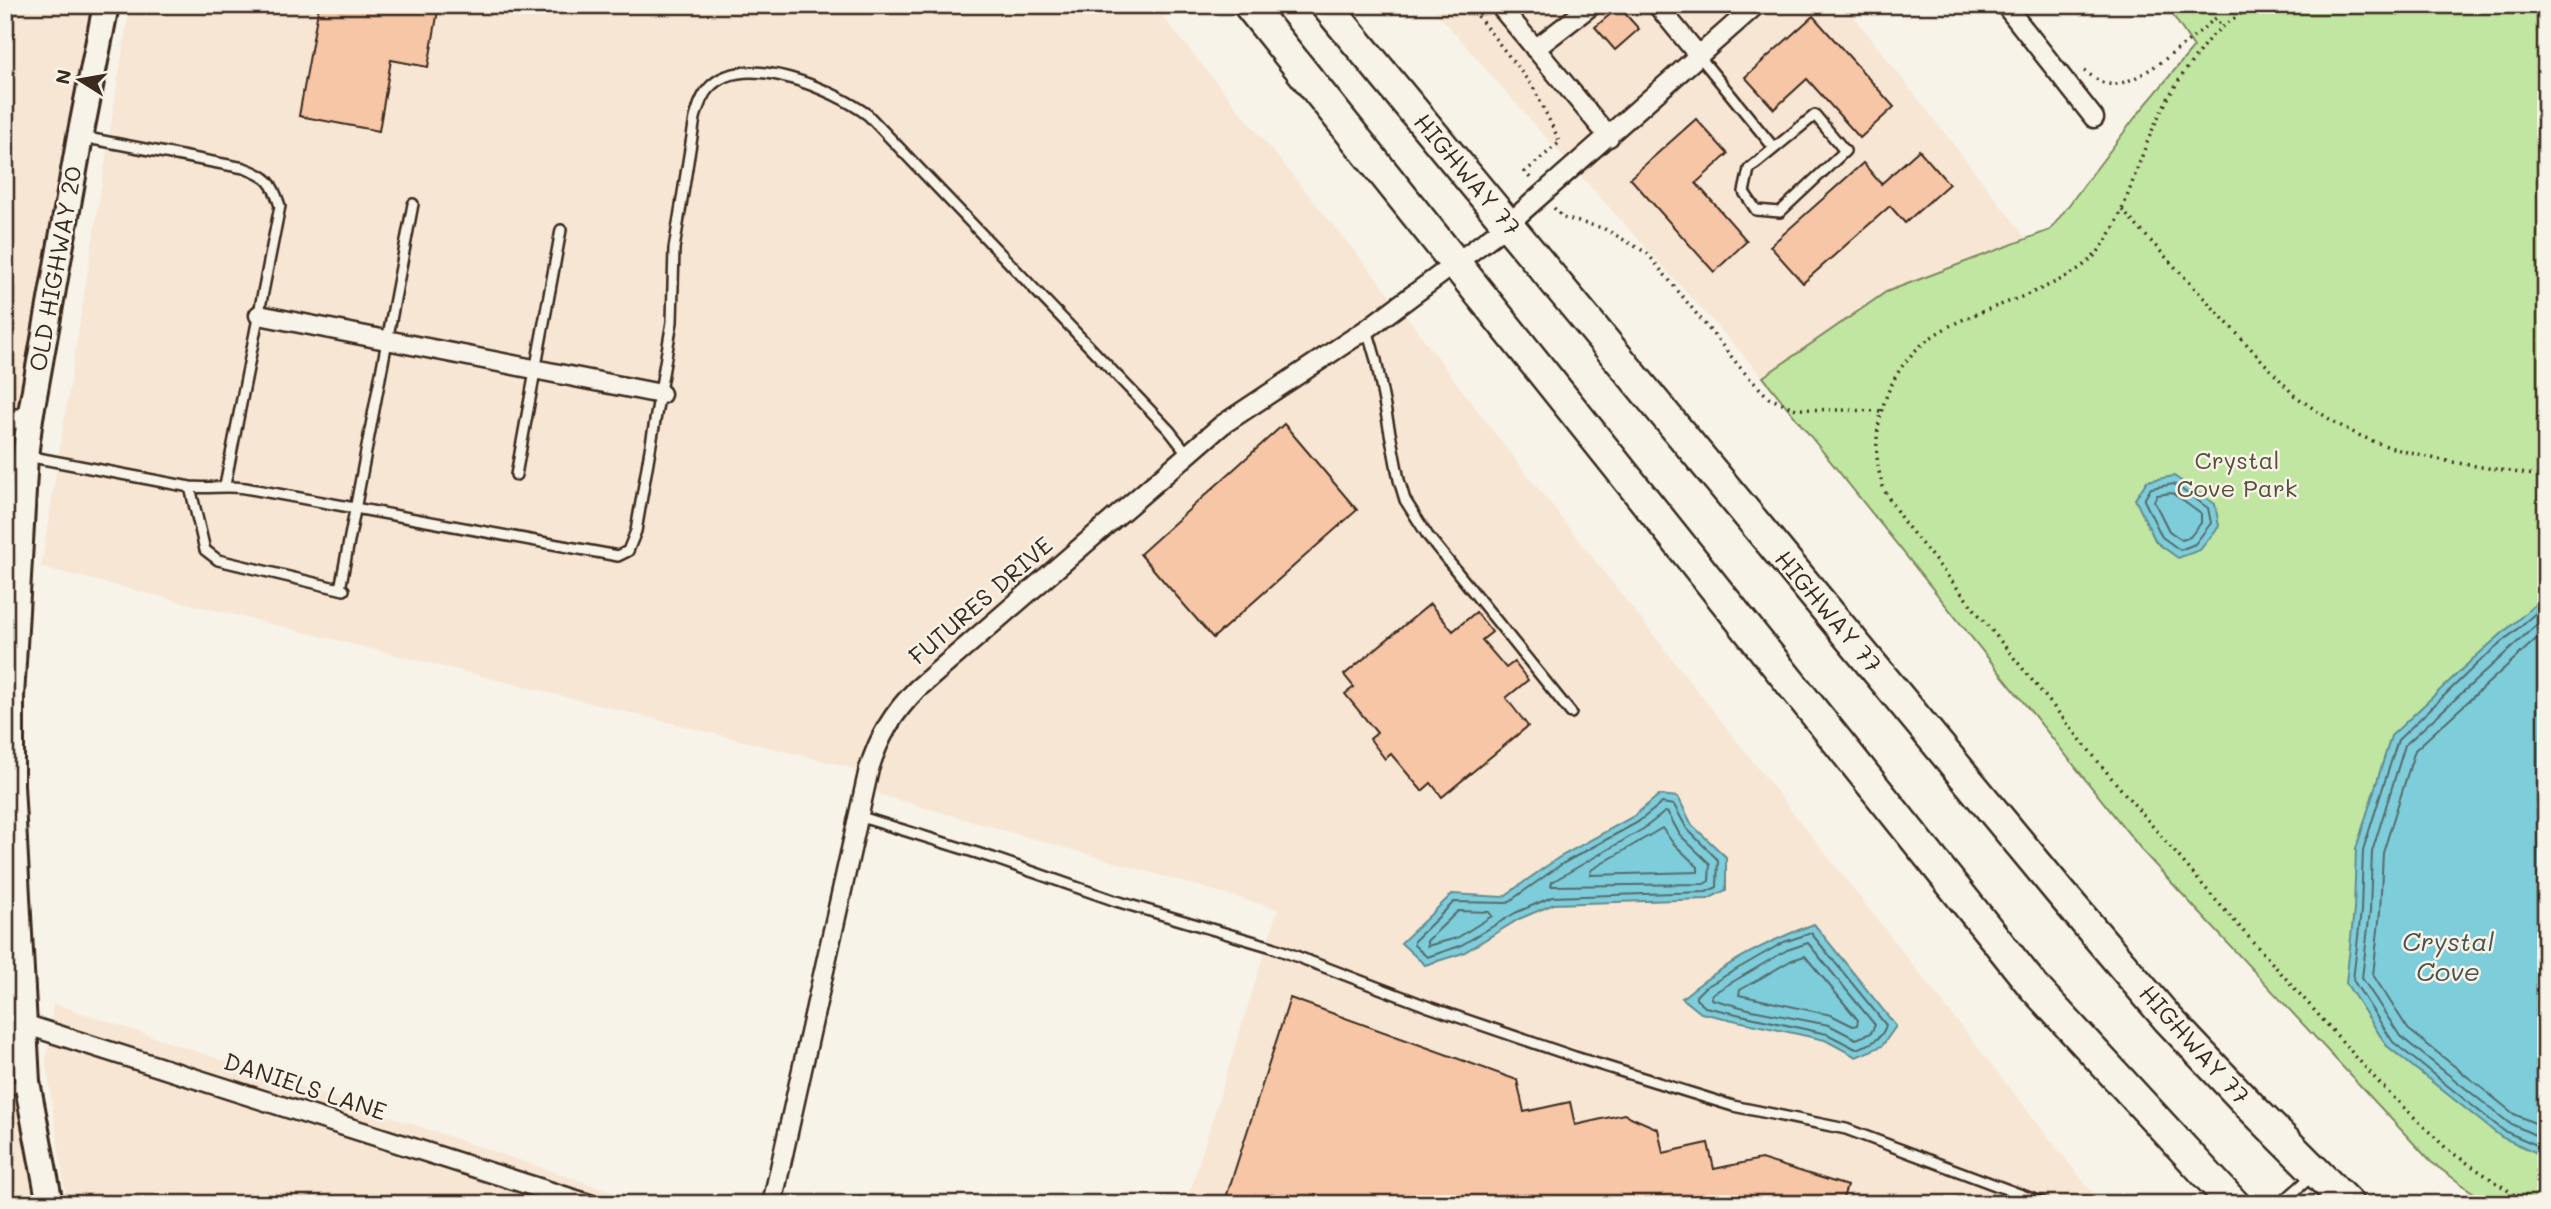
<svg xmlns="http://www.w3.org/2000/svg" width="2551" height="1209" font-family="Mali,sans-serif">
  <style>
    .built { fill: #f7e6d4 }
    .green { fill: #c0e6a1; stroke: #7e8860; stroke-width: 2 }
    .water { fill: #7ecddb; stroke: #638c8f; stroke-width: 2 }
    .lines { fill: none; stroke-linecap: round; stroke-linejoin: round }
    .shore { stroke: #566b6a; stroke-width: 2 }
    .building { fill: #f7c6a6; stroke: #3b2a1e; stroke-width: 2 }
    .service-casing { stroke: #3b2a1e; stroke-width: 14 }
    .minor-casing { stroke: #3b2a1e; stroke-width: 23 }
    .secondary-casing { stroke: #3b2a1e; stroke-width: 30 }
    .trunk-casing { stroke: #3b2a1e; stroke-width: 35 }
    .path { stroke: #3b2a1e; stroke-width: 3.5; stroke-dasharray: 2 5; stroke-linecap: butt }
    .service { stroke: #f7f3e8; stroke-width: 9 }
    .minor { stroke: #f7f3e8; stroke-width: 18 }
    .secondary { stroke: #f7f3e8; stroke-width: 24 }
    .trunk { stroke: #f7f3e8; stroke-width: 30 }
    .labels { text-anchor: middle; stroke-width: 5; stroke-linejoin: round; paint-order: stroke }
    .street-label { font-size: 24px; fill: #3b2a1e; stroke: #f7f3e8 }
    .park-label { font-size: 24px; fill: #565038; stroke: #f7f3e8 }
    .water-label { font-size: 26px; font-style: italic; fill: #4c534d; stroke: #f7f3e8 }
  </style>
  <rect width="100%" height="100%" fill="#f7f3e8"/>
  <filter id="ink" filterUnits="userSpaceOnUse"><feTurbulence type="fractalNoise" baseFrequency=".0143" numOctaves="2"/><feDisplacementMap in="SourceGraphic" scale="14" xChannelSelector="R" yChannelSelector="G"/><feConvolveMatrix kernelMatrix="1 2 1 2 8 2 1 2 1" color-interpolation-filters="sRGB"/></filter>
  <g filter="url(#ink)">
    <path class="built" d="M5 5H96L23 405 5 402Z
      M130 5H1153L1388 292 1493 431 2101 1204H1186L1278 909 881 795 849 767 41 567Z
      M1430 5H1845L2027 239 1886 292 1763 377 1533 123Z
      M18 432 5 586V435Z
      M5 847 44 1204H5Z
      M53 1003 649 1204H67L46 1063Z"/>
    <path class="green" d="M2166 5H2546V1204H2489L2431 1162 2145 854 1763 377 1886 292 2050 230 2137 115 2194 47Z"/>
    <path class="water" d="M2174 476 2215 504 2219 526 2200 550 2178 558 2156 542 2135 499 2147 481Z
      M2546 595V1157L2501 1137 2387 1046 2346 983 2354 910 2356 849 2391 736 2474 658Z
      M1659 795 1678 797 1692 825 1726 857V890L1708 899 1554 904 1519 919 1463 953 1425 965 1401 943 1452 894 1503 897 1558 858 1634 816Z
      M1814 924 1896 1026 1882 1046 1856 1057 1825 1040 1701 1013 1682 998C1720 966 1768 941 1814 924Z"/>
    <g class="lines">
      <path class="shore" d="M2174 484 2208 508 2211 523 2195 544 2180 550 2162 537 2144 500 2151 488Z
        M2172 493 2201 514V523L2190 537 2182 540 2169 531 2154 501 2157 495Z
        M2546 604 2478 663 2398 740 2363 850 2361 911 2353 980 2393 1042 2504 1131 2546 1149
        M2546 616 2405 745 2372 852 2370 911 2362 978 2400 1036 2509 1123 2546 1140
        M2546 630 2415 750 2383 853 2380 912 2373 975 2408 1029 2514 1114 2546 1128
        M1662 803 1674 805 1687 829 1718 860 1717 887 1706 892 1552 897 1515 913 1460 946 1427 957 1414 945V941L1454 902 1507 903 1562 864 1638 822Z
        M1665 812 1668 813 1680 835 1710 864 1709 881 1704 884 1551 886 1552 882 1643 829Z
        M1662 828 1673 843 1698 867V872L1590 875 1591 870Z
        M1458 911 1489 912 1492 916 1457 938 1427 946V941Z
        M1811 933 1886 1025C1882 1040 1869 1045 1856 1049L1827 1034 1705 1007 1696 999V996L1704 988 1784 942Z
        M1808 943 1875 1025 1871 1033 1856 1039 1829 1025 1752 1010 1711 999 1712 994 1787 950Z
        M1805 956 1858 1020 1857 1025 1853 1026 1831 1015 1739 995 1740 990 1792 960Z"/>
    </g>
    <path class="building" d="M319 5H439L428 67 391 60 379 131 299 116Z
      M1619 7 1639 29 1615 50 1595 27Z
      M1813 16 1894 107 1860 138 1807 79 1774 109 1745 77Z
      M1696 119 1728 154 1696 183 1747 241 1714 272 1630 178Z
      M1919 150 1949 184 1905 223 1890 206 1803 283 1770 246 1863 163 1881 184Z
      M1284 424 1357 510 1213 638 1140 554Z
      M1430 604 1453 631 1476 612 1492 632 1482 640 1506 668 1514 662 1528 680 1506 698 1528 726 1442 797 1431 783 1422 791 1391 754 1385 759 1370 739 1377 733 1345 694 1354 687 1344 675Z
      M1290 998 1517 1080 1524 1112 1570 1102 1575 1125 1624 1114 1658 1129 1663 1153 1708 1143 1714 1169 1761 1159 1847 1186 1841 1204H1224Z"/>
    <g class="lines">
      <defs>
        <path id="service" d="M1699 56 1774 148
          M1815 115 1845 151 1780 212 1756 210 1744 192 1749 169Z
          M82 137 244 168C268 177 272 181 280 206L225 485
          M1367 329 1376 360 1399 480 1405 500 1428 536 1571 713
          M27 456 190 487C209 489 226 485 245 488L618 556 628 551 636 531 672 322 674 249 695 118C698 108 701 97 708 89 743 49 834 90 868 115L1169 430 1187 453
          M516 475 561 230
          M190 487 205 550 218 560 344 590
          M340 589 413 204
          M858 816 993 858 1116 901 1272 947 1429 1007 1575 1057 1733 1106 1846 1129 2046 1204
          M5 1092 25 1082
          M2280 1204 2312 1176"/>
        <path id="minor" d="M1499 5 1609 137
          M1657 5 1699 56
          M2005 5 2094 118
          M1535 49 1592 5
          M259 315 661 394
          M5 419 30 418
          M5 1018 589 1204
          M772 1204 869 769C879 737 893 713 917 689L1222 425 1367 329 1507 225 1756 5"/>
        <path id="secondary" d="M50 1204 27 1082 11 785V697L25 456 30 418 80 137 106 5"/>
        <path id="trunk" d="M1249 5 2033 986 2234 1204
          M1326 5 2060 892 2168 1019 2252 1108 2348 1204"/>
      </defs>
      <use href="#service" class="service-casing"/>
      <use href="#minor" class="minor-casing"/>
      <use href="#secondary" class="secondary-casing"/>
      <use href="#trunk" class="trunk-casing"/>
      <path class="path" d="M1469 5 1533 87 1560 142 1525 172 1532 180
        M2252 5C2240 15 2226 23 2214 34 2206 41 2200 51 2194 59 2171 89 2155 120 2142 156 2130 187 2121 221 2101 248 2086 267 2067 277 2045 287 1975 319 1910 322 1883 406 1875 432 1874 463 1884 489 1889 500 1897 511 1903 521L2109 775 2213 897 2382 1086 2448 1150 2528 1204
        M2084 71C2091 75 2100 83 2108 84 2137 89 2193 36 2216 18L2222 28
        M1554 208 1563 218 1603 228 1647 253 1743 371 1769 398 1796 409 1881 411
        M2122 210 2294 395C2318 412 2341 428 2368 439 2417 460 2492 468 2546 477"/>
      <use href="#service" class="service"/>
      <use href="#minor" class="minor"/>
      <use href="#secondary" class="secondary"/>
      <use href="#trunk" class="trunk"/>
    </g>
  </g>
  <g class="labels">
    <g class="street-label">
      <text transform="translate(1467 175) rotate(50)" y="8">HIGHWAY 77</text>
      <text transform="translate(56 269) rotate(-80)" y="8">OLD HIGHWAY 20</text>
      <text transform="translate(981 601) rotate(-41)" y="8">FUTURES DRIVE</text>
      <text transform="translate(1828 612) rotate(50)" y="8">HIGHWAY 77</text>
      <text transform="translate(2194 1045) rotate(48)" y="8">HIGHWAY 77</text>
      <text transform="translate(305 1087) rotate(18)" y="8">DANIELS LANE</text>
    </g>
    <g class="park-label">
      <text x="2237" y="469">Crystal<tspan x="2237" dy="28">Cove Park</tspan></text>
    </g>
    <g class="water-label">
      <text x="2448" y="951">Crystal<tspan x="2448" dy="30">Cove</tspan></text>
    </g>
  </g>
  <rect width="2551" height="1209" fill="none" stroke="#f7f3e8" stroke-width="28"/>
  <rect x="14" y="14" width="2523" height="1181" fill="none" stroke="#3b2a1e" stroke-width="2.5" filter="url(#ink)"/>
  <g transform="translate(80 80) rotate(281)" stroke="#f7f3e8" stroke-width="5" paint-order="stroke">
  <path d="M0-5L12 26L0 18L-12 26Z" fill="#3b2a1e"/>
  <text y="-10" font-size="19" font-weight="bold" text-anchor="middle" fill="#3b2a1e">N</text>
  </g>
</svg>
